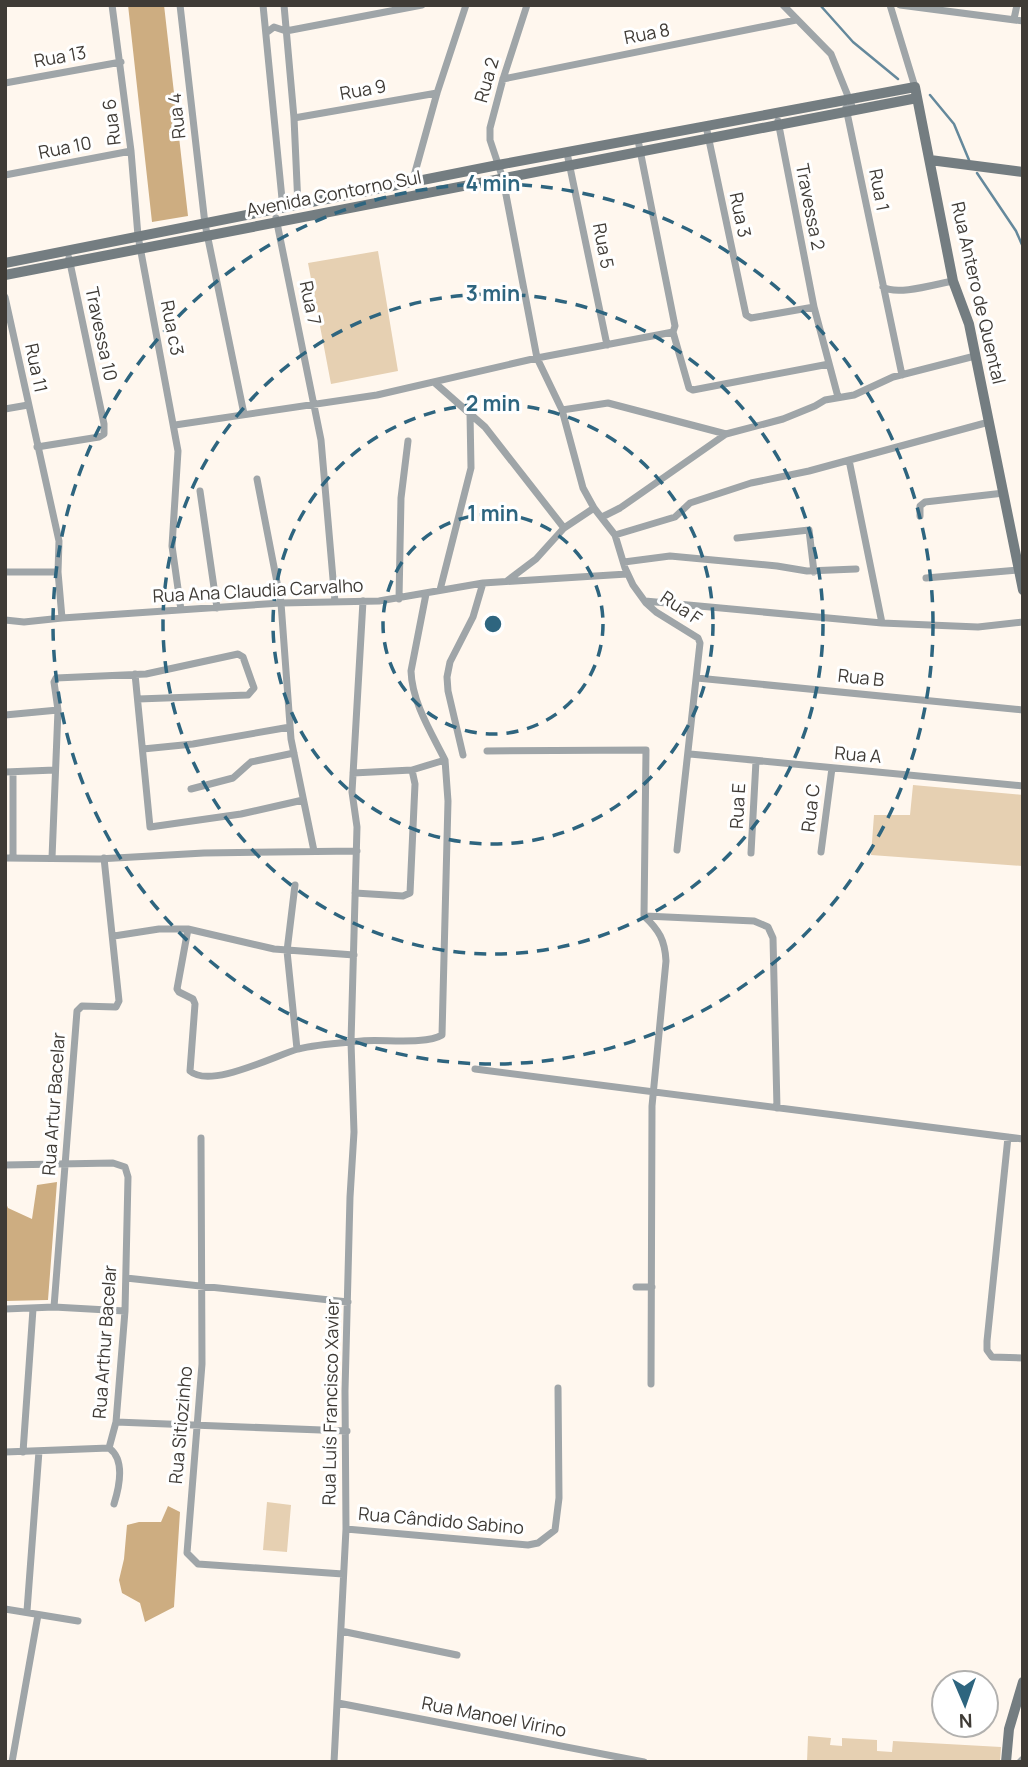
<svg xmlns="http://www.w3.org/2000/svg" width="1028" height="1767" font-family="Manrope,sans-serif">
  <style>
    .green { fill: #e6d0b2 }
    .forest { fill: #cdad81 }
    .lines { fill: none; stroke-linecap: round; stroke-linejoin: round }
    .stream { stroke: #65899c; stroke-width: 2.5 }
    .street { stroke: #9fa5a8; stroke-width: 7 }
    .secondary { stroke: #747d81; stroke-width: 10 }
    .ring { fill: none; stroke: #2e657f; stroke-width: 3.5; stroke-dasharray: 12 9 }
    .labels { text-anchor: middle; stroke-width: 6; stroke-linejoin: round; paint-order: stroke }
    .street-label { font-size: 18px; fill: #3f3b36; stroke: #fff }
    .centre { fill: #2e657f; stroke: #fff; stroke-width: 3.5 }
    .ring-label { font-size: 21px; text-anchor: middle; font-weight: bold; fill: #2e657f; stroke: #fff; stroke-width: 6; stroke-linejoin: round; paint-order: stroke }
  </style>
  <rect width="100%" height="100%" fill="#fff7ee"/>
  <path class="green" d="M378 251 398 371 331 384 308 263Z
    M913 785 1023 795V866L871 855 874 815H910Z
    M267 1502 291 1505 287 1552 263 1550Z
    M808 1736 831 1738 830 1745 842 1746V1738L877 1740V1751L892 1752 893 1741 1001 1747 1000 1762H807Z"/>
  <path class="forest" d="M128 5H164L188 216 152 222Z
    M57 1182 48 1300 5 1301V1201L8 1208 32 1219 37 1185Z
    M168 1506 180 1512 174 1607 145 1622 140 1603 122 1593 119 1580 124 1559 127 1525 139 1522H161Z"/>
  <g class="lines">
    <path class="stream" d="M820 5 853 42 898 79
      M930 95 954 124 969 160
      M977 173 1016 231 1023 247"/>
    <path class="street" d="M112 5 131 151 138 236 178 451 172 546 181 610
      M180 5 205 224 244 414
      M263 5 283 209
      M284 5 294 118 298 206
      M527 5 503 79 490 128V140L503 179 537 358 562 410 583 488 594 508 615 535 625 568 633 585 646 603 656 612 698 638 700 643 677 850
      M783 5 831 54 854 111
      M890 5 915 87
      M900 5 1023 21
      M1014 19 1017 5
      M266 33 274 27 286 31 422 5
      M503 79 796 20
      M5 83 121 62
      M846 108 902 375
      M294 118 437 93
      M778 121 814 307 838 397
      M706 126 746 315 751 318 814 307
      M567 153 607 345
      M5 175 131 151
      M412 183 437 93 466 5
      M276 218 321 440 335 602
      M883 287C897 296 936 284 953 281
      M5 297 59 541 58 572 62 618 281 603 379 601 483 583 627 574
      M673 332 689 388 693 390 829 364
      M435 383 485 427 564 528
      M5 409 28 405
      M562 410 608 403 726 434
      M175 425 377 395 537 358 673 332 675 326 638 140
      M37 447 99 437 104 434V424L69 258
      M849 460 882 623
      M257 479 281 603 291 739 314 851
      M200 491 217 608
      M920 516V506L925 502 1004 493
      M602 517 620 508 726 434 783 419 815 406 825 400 854 395 893 377 975 356
      M615 535 675 517 690 503 751 483 809 471 989 422
      M737 538 809 530 814 572
      M624 562 670 556 777 566 807 571 856 569
      M5 572H58
      M926 578 1019 570
      M507 581 536 559 564 528 594 508
      M440 590 471 468 470 413
      M399 599 401 498 408 441
      M645 601 882 623 978 627 1023 622
      M5 620 24 622 62 618
      M135 674 150 827 241 814 303 800
      M697 678 1023 710
      M5 715 58 710
      M143 749 193 744 290 727
      M487 751 646 750 644 916C659 930 665 940 666 961L652 1106 651 1384
      M690 754 1023 786
      M463 755 448 691 447 677 450 662 473 617 483 583
      M412 770 445 760
      M5 772 55 770
      M13 772V858
      M353 773 412 770 415 784 410 893 403 896 355 893
      M191 789 233 778 251 762 294 753
      M821 852 832 768
      M751 853 756 761
      M5 858 98 859 204 853 357 851
      M52 858 58 710 54 682 56 678 146 674 238 654 243 657 254 688 248 695 138 699
      M295 885 287 951 297 1049
      M645 916 754 921 768 927 773 938 777 1108
      M188 929 177 989 179 992 193 999 195 1004 190 1071C210 1089 274 1056 298 1049 318 1044 341 1043 362 1041 382 1039 426 1045 442 1035L448 801 445 760C431 732 412 702 411 671L426 594
      M114 936 159 929H188L274 949 354 955
      M475 1069 1023 1139
      M1008 1137 987 1341V1350L992 1357 1023 1358
      M201 1138 202 1364 187 1553 198 1564 343 1574
      M5 1165 113 1163 125 1167 128 1177 125 1311 116 1422 109 1448C126 1460 119 1488 114 1504
      M126 1278 348 1302
      M636 1287H652
      M54 1307 77 1011 82 1006 116 1007 119 1001 104 858
      M5 1309 54 1307 125 1311
      M116 1422 347 1431
      M5 1452 109 1448
      M23 1452 33 1309
      M346 1529 528 1545 538 1543 555 1530 559 1498 558 1388
      M5 1609 78 1621
      M27 1611 39 1451
      M341 1631 457 1655
      M338 1703 644 1762
      M12 1762 38 1615
      M334 1762 346 1529 345 1391 350 1197 354 1132 351 1042 357 827 352 792 363 601
      M1020 1762 1023 1759"/>
    <path class="secondary" d="M930 160 1023 172
      M5 263 498 165 915 87 953 281 969 324 1023 590
      M5 275 917 98
      M1006 1762 1009 1729 1023 1682"/>
  </g>
  <g class="ring">
    <circle cx="493" cy="624" r="110"/>
    <circle cx="493" cy="624" r="220"/>
    <circle cx="493" cy="624" r="330"/>
    <circle cx="493" cy="624" r="440"/>
  </g>
  <g class="labels">
    <g class="street-label">
      <text transform="translate(647 34) rotate(-11)" y="6">Rua 8</text>
      <text transform="translate(60 57) rotate(-10)" y="6">Rua 13</text>
      <text transform="translate(487 80) rotate(-74)" y="6">Rua 2</text>
      <text transform="translate(363 90) rotate(-10)" y="6">Rua 9</text>
      <text transform="translate(177 116) rotate(-96)" y="6">Rua 4</text>
      <text transform="translate(112 122) rotate(-97)" y="6">Rua 6</text>
      <text transform="translate(65 148) rotate(-11)" y="6">Rua 10</text>
      <text transform="translate(879 190) rotate(79)" y="6">Rua 1</text>
      <text transform="translate(334 194) rotate(-11)" y="6">Avenida Contorno Sul</text>
      <text transform="translate(810 207) rotate(79)" y="6">Travessa 2</text>
      <text transform="translate(740 215) rotate(78)" y="6">Rua 3</text>
      <text transform="translate(603 246) rotate(79)" y="6">Rua 5</text>
      <text transform="translate(978 293) rotate(77)" y="6">Rua Antero de Quental</text>
      <text transform="translate(310 303) rotate(78)" y="6">Rua 7</text>
      <text transform="translate(172 328) rotate(79)" y="6">Rua c3</text>
      <text transform="translate(101 334) rotate(78)" y="6">Travessa 10</text>
      <text transform="translate(36 368) rotate(78)" y="6">Rua 11</text>
      <text transform="translate(258 591) rotate(-3)" y="6">Rua Ana Claudia Carvalho</text>
      <text transform="translate(681 608) rotate(34)" y="6">Rua F</text>
      <text transform="translate(861 678) rotate(6)" y="6">Rua B</text>
      <text transform="translate(858 755) rotate(5)" y="6">Rua A</text>
      <text transform="translate(738 806) rotate(-87)" y="6">Rua E</text>
      <text transform="translate(811 808) rotate(-83)" y="6">Rua C</text>
      <text transform="translate(54 1104) rotate(-86)" y="6">Rua Artur Bacelar</text>
      <text transform="translate(105 1342) rotate(-86)" y="6">Rua Arthur Bacelar</text>
      <text transform="translate(331 1402) rotate(-89)" y="6">Rua Luís Francisco Xavier</text>
      <text transform="translate(181 1425) rotate(-85)" y="6">Rua Sitiozinho</text>
      <text transform="translate(441 1521) rotate(5)" y="6">Rua Cândido Sabino</text>
      <text transform="translate(494 1717) rotate(11)" y="6">Rua Manoel Virino</text>
    </g>
  </g>
  <circle cx="493" cy="624" r="10" class="centre"/>
  <g class="ring-label">
    <text x="493" y="191">4 min</text>
    <text x="493" y="301">3 min</text>
    <text x="493" y="411">2 min</text>
    <text x="493" y="521">1 min</text>
  </g>
  <rect width="1028" height="1767" fill="none" stroke="#3f3b36" stroke-width="14"/>
  <g transform="translate(965 1704) rotate(178)"><circle r="33" fill="#ffffff" stroke="#b2b1af" stroke-width="2"/>
  <path d="M0-5L12 26L0 18L-12 26Z" fill="#2e657f"/>
  <text y="-10" font-size="19" font-weight="bold" text-anchor="middle" fill="#3f3b36">N</text>
  </g>
</svg>
